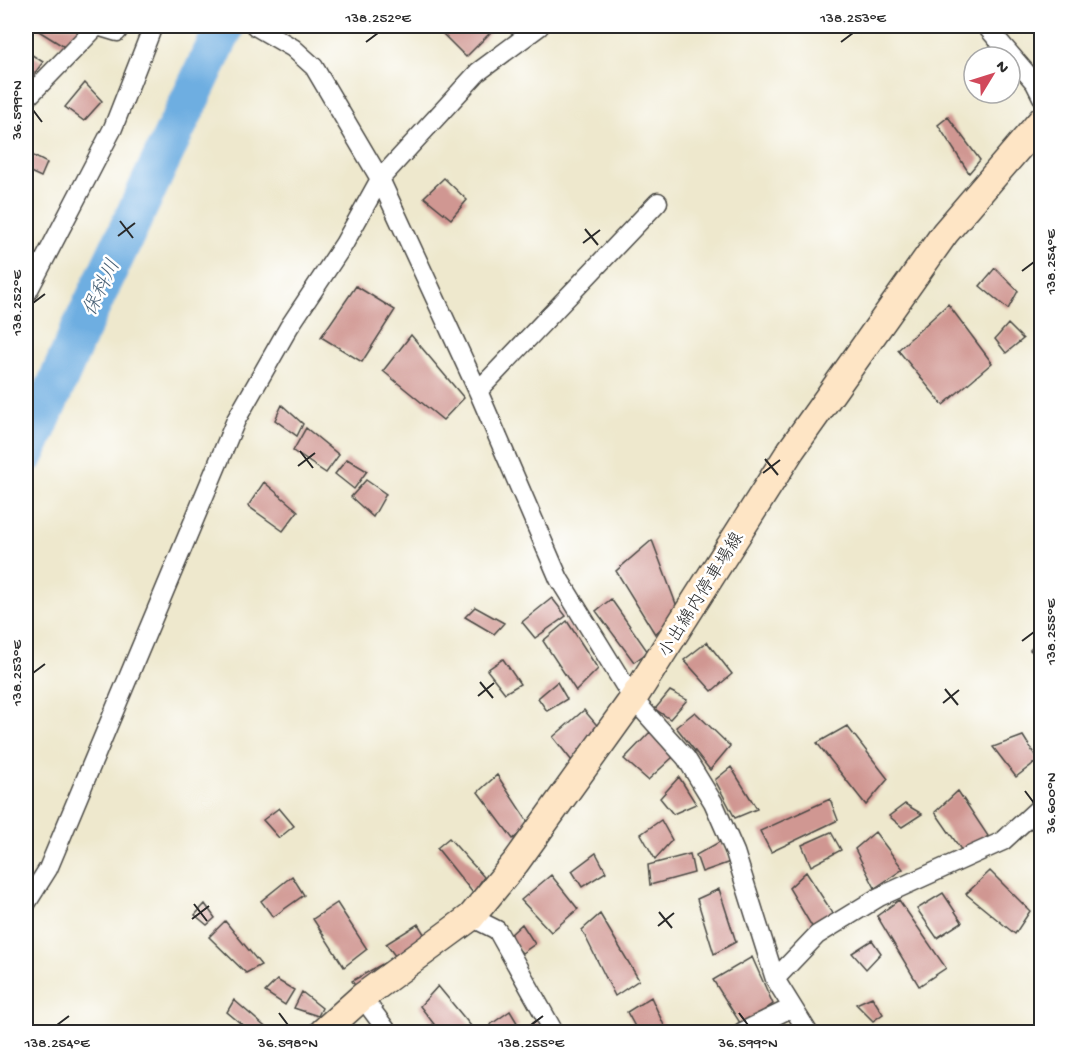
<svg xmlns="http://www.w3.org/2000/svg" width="1067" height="1058" font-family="'Gochi Hand','Klee One',sans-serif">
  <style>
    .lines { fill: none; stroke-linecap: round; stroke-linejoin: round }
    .river { stroke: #6eaee1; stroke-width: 39 }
    .building { fill: #d09792 }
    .street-casing { stroke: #484743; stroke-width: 21 }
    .secondary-casing { stroke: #484743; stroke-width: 30 }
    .street { stroke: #fff; stroke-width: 18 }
    .secondary { stroke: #fee5c5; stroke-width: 27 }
    .ticks { fill: none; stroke: #2b2b2b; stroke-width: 2 }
    .labels { text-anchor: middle; stroke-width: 5; stroke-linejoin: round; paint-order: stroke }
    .street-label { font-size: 18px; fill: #2b2b2b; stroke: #fff }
    .water-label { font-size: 20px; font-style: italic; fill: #465f74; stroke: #fff }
    .neatline { fill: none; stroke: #2b2b2b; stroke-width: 2 }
    .ticks-label { font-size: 15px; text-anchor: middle; fill: #2b2b2b }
  </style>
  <rect width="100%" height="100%" fill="#fff"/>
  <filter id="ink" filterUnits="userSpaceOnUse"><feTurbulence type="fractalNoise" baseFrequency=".0167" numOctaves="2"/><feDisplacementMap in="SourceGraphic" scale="12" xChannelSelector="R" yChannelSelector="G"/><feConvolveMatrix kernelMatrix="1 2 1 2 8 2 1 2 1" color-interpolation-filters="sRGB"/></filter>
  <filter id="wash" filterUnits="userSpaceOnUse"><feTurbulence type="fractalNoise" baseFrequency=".008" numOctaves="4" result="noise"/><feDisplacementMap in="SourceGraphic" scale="24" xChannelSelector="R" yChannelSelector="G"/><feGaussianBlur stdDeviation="1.35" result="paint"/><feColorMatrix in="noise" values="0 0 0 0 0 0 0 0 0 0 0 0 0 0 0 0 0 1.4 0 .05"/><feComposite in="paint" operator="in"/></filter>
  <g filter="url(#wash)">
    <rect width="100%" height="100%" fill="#eee8cd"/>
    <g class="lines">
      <path class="river" d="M26 454 79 332 225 26"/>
    </g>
    <g id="blocks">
      <path class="building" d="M36 26H87L66 48 34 28Z
        M435 26H497L466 57Z
        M26 51 43 62 26 85Z
        M85 83 102 101 84 121 65 107Z
        M948 117 980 160 969 173 938 125Z
        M26 152 47 163 41 177 26 170Z
        M444 178 467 200 451 219 424 197Z
        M995 268 1018 291 1008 309 980 286Z
        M356 286 395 310 362 362 321 337Z
        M948 304 992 363 943 405 898 350Z
        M1008 324 1023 339 1006 353 995 339Z
        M411 335 464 398 443 420 383 371Z
        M282 405 303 424 297 436 275 420Z
        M306 428 339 455 326 473 293 451Z
        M347 459 367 471 354 489 335 474Z
        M366 480 386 494 373 517 351 497Z
        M264 482 298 511 283 531 248 506Z
        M652 540 679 612 655 634 616 571Z
        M552 598 566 616 535 638 522 622Z
        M611 599 648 652 634 662 596 611Z
        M475 607 504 623 494 634 465 617Z
        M567 621 598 669 576 691 543 641Z
        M1042 638V660L1030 650Z
        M707 642 732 674 712 691 684 660Z
        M503 659 520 684 505 693 487 670Z
        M557 682 567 699 547 711 538 698Z
        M670 691 687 700 670 719 655 709Z
        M584 710 601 730 572 761 553 737Z
        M695 712 730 746 710 770 676 727Z
        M847 726 888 779 866 805 817 743Z
        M650 732 673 757 648 780 624 759Z
        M1023 736 1038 760 1016 777 993 747Z
        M731 767 757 809 735 818 715 780Z
        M497 775 530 825 513 839 478 792Z
        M679 777 696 804 673 814 660 798Z
        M958 791 988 836 964 854 935 812Z
        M830 799 838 820 771 852 760 831Z
        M905 804 922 814 902 827 889 816Z
        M279 808 294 826 279 838 263 820Z
        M661 820 672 840 655 859 641 834Z
        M831 832 841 850 811 866 802 845Z
        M875 832 903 869 875 888 855 849Z
        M449 838 484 877 473 893 437 848Z
        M721 841 730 862 702 872 696 855Z
        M596 853 606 872 582 887 572 871Z
        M690 854 694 873 650 885 648 865Z
        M990 871 1030 911 1015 934 966 894Z
        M806 872 836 918 814 930 789 888Z
        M551 875 578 909 551 932 521 900Z
        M292 876 304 895 273 917 261 901Z
        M719 889 736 942 714 954 697 899Z
        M943 893 962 922 937 938 917 909Z
        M899 900 946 968 919 986 877 916Z
        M337 903 367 949 344 967 313 919Z
        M205 904 215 918 207 925 195 915Z
        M600 914 639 980 615 996 582 930Z
        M225 921 261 965 246 973 209 937Z
        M418 924 429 942 399 961 386 944Z
        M522 924 535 944 522 953 508 937Z
        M872 940 881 953 866 969 852 953Z
        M752 957 773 1004 742 1026 713 980Z
        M384 963 387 972 360 993 352 981Z
        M277 980 294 990 285 1005 265 992Z
        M438 986 476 1032H440L420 1006Z
        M302 992 322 1008 318 1016 294 1008Z
        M651 997 667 1032H638L627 1012Z
        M872 997 883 1014 873 1021 856 1004Z
        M234 1000 271 1032H251L227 1012Z
        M510 1011 519 1026 508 1032H494L490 1025Z
        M537 1020 544 1032H521Z"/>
    </g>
  </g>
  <g filter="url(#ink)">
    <use href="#blocks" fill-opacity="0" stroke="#484743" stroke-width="1.5"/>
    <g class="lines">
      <defs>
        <path id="street" d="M97 26 117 32 121 26
          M255 26 293 48 314 67 380 179 478 391 559 579 633 699 686 758 713 802 735 852 775 979 808 1032
          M986 26 1035 83 1042 97
          M26 99 97 26
          M26 295 113 128 153 26
          M478 391 658 202
          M26 904 48 869 236 420 289 327 344 244 380 179 478 72 540 26
          M471 917 497 930 554 1032
          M775 979 817 935 879 897 1003 841 1042 805
          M362 997 388 1032
          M742 1032 791 1008"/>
        <path id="secondary" d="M323 1032 362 997 471 917 516 862 633 699 791 450 945 233 1042 120"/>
      </defs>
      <use href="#street" class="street-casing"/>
      <use href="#secondary" class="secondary-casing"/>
      <use href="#street" class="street"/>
      <use href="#secondary" class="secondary"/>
    </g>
  </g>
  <path class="ticks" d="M366 42 378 33M841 42 853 33M33 110 42 122M120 221 133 238M585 229 598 245M118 236 135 223M583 243 600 230M1022 271 1034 262M33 303 45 294M300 451 313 468M765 459 778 475M298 466 315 453M763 473 780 460M1022 641 1034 632M33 673 45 664M480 682 493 698M945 689 958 705M478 696 494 683M943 703 959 690M1025 791 1034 803M194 904 207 921M659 912 672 928M192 919 209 906M658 926 674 913M279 1013 288 1025M739 1013 748 1025M57 1025 69 1016M531 1025 543 1016"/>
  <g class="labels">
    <g class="street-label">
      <text transform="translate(700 594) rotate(-58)" y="6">小出綿内停車場線</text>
    </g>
    <g class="water-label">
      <text transform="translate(100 287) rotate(-64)" y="7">保科川</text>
    </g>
  </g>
  <rect width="1067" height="1058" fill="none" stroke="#fff" stroke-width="66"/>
  <g transform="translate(992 75) rotate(52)"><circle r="28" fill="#ffffff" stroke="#aaaaaa" stroke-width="1.5"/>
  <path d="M0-4.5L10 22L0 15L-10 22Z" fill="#d1495b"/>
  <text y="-9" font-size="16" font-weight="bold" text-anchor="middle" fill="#2b2b2b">N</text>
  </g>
  <rect x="33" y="33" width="1001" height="992" class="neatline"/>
  <g class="ticks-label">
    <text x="378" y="22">138.252°E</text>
    <text x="853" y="22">138.253°E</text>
    <text transform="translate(16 110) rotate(-90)" y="5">36.599°N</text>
    <text transform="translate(1050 262) rotate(-90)" y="5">138.254°E</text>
    <text transform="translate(16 303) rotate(-90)" y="5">138.252°E</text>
    <text transform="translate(1050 632) rotate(-90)" y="5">138.255°E</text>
    <text transform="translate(16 673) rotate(-90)" y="5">138.253°E</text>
    <text transform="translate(1050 803) rotate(-90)" y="5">36.600°N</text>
    <text x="57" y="1047">138.254°E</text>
    <text x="288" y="1047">36.598°N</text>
    <text x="531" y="1047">138.255°E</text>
    <text x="748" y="1047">36.599°N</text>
  </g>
</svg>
